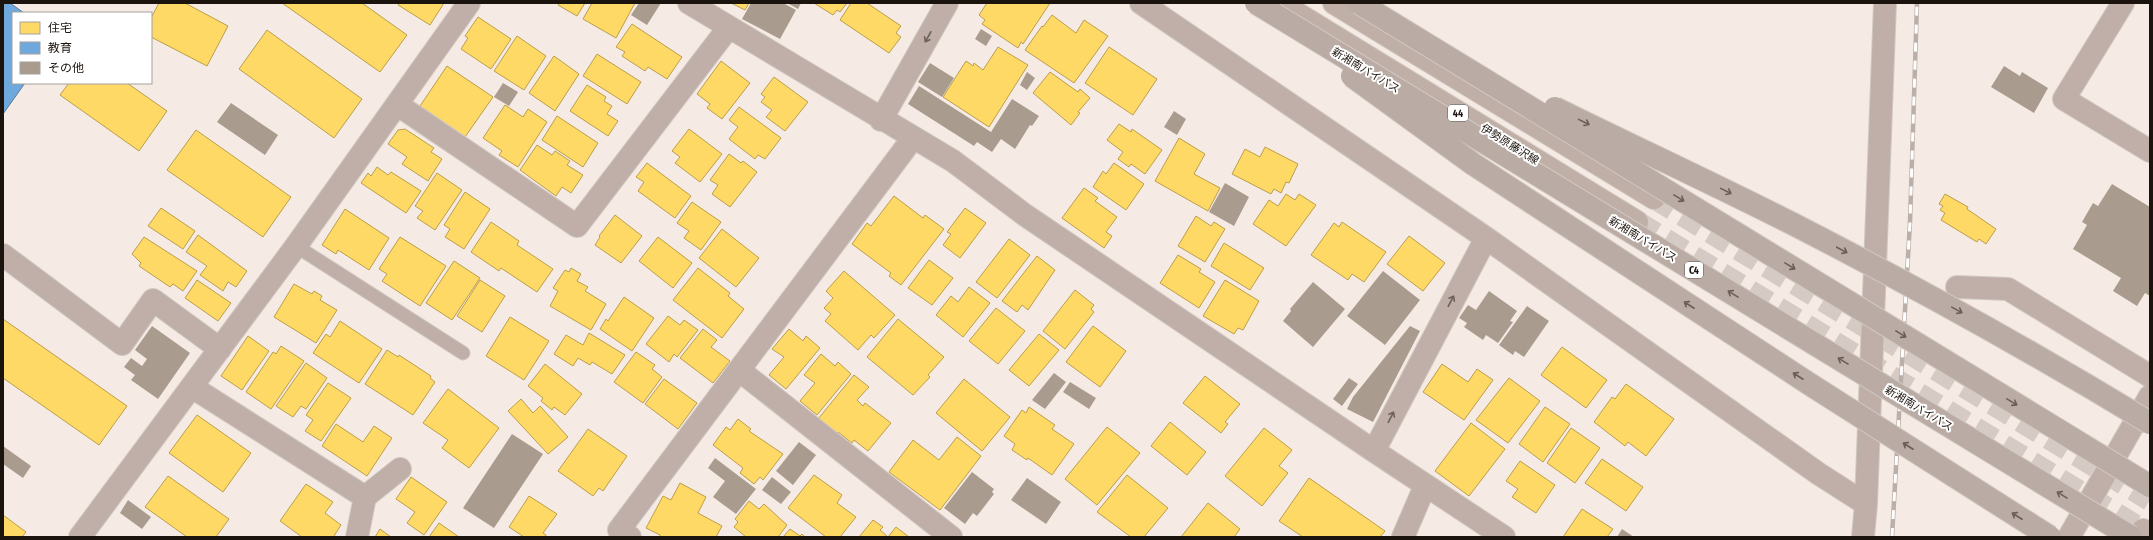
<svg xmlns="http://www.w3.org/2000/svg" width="2153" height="540" font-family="'Fira Sans Condensed','Noto Sans JP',sans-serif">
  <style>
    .homes { fill: #ffd966; stroke: #bb9e4b }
    .schools { fill: #6fa8dc; stroke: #567b9e }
    .building { fill: #aa9b8f }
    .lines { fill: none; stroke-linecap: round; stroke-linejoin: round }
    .primary-tunnel { stroke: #d5cbc4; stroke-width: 22; stroke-dasharray: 22 11; stroke-linecap: butt }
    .lane-casing { stroke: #d1c9c3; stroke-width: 15 }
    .street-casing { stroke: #d1c9c3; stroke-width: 24 }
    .primary-casing { stroke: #d1c9c3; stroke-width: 24 }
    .lane { stroke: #bfafa8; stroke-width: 13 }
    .street { stroke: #bfafa8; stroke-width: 22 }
    .primary { stroke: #c0afa6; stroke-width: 22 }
    .rail-casing { stroke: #bbb0a9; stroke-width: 4.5 }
    .rail { stroke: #fff; stroke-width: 3; stroke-dasharray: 9; stroke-linecap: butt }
    .highway-bridge-casing { stroke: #d1c9c3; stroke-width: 24; stroke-linecap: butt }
    .highway-bridge { stroke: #baaba4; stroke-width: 22 }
    .oneway { stroke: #6d615a }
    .oneway2 { stroke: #6a5f58 }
    .labels { text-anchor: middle; stroke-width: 4; stroke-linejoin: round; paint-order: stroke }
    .shield { fill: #fff; stroke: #5f5a56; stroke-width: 1 }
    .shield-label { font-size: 10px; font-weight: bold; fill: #1b130d }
    .street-label { font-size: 11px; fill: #1b130d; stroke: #fff }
  </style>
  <rect width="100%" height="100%" fill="#f6ebe4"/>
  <path class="homes" d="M159 3H185L228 26 207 66 151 37V18Z
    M282 3H362L407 35 380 72Z
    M399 3H444L430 25 398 5Z
    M559 3H585L577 16 558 5Z
    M592 3H635L616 38 583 19Z
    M731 3H749L745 10Z
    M814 3H847L840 12 837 10 833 15Z
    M851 3H867L901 26 896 33 901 37 889 53 840 20Z
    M987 3H1050L1023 44 1021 42 1018 48 982 24 985 20 979 15Z
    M1052 15 1076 33 1084 20 1108 36 1074 83 1025 50 1042 26 1043 27Z
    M478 17 511 39 491 69 461 49 468 38 465 36Z
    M632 24 682 57 667 79 648 67 645 71 622 56 625 52 616 47Z
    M267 30 362 99 334 138 239 69Z
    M517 36 546 56 524 90 494 71Z
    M998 47 1028 65 989 127 943 97 966 61 973 66 974 63 983 70Z
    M1109 47 1157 79 1133 115 1085 83Z
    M597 54 641 82 627 104 583 76Z
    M554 56 579 74 555 111 529 93Z
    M721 61 750 83 722 119 707 108 710 104 697 94Z
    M447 66 493 97 465 137 420 106Z
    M1050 72 1078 92 1080 89 1090 98 1078 112 1080 113 1071 125 1033 93Z
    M774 77 808 102 785 131 766 117 772 110 761 102 765 97 761 94Z
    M69 83H127L167 111 139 151 60 95Z
    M587 85 606 97 604 101 612 106 607 114 618 121 608 136 570 111Z
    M505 105 523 117 528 109 547 122 518 167 499 155 502 151 483 138Z
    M739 107 781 138 765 159 758 155 755 159 729 139 738 127 729 120Z
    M557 116 598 143 583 167 542 140Z
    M1119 124 1131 132 1132 129 1162 150 1145 174 1131 164 1129 167 1118 159 1123 152 1107 140Z
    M405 129 434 148 431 152 442 159 428 181 402 164 407 157 388 144 398 130Z
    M689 129 722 154 700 182 675 163 680 157 672 151Z
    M196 130 291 197 263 237 167 170Z
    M1179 138 1205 154 1194 174 1220 188 1208 211 1155 181Z
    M537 145 552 155 555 151 570 161 567 165 583 175 571 193 562 187 556 196 520 170Z
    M1265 147 1298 164 1289 183 1286 182 1281 193 1274 189 1271 194 1232 174 1245 149 1260 157Z
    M729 154 741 163 743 161 757 172 730 207 712 194 718 185 710 180Z
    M647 163 691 196 675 218 638 191 644 182 636 177Z
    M1114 163 1144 184 1126 210 1093 187 1103 171 1106 174Z
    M377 167 388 175 391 172 421 191 406 213 361 183 368 173 371 176Z
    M437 173 462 190 435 230 417 218 423 211 415 206Z
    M1084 188 1098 198 1095 201 1117 217 1106 232 1112 236 1104 248 1062 218Z
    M465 192 490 209 464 249 445 237 450 229 444 225Z
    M1286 194 1295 200 1299 194 1316 205 1286 246 1253 224 1269 200 1278 206Z
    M1945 194 1968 207 1967 209 1996 229 1986 244 1979 239 1977 242 1941 220 1945 213 1940 210 1943 206 1939 204Z
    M894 196 923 218 925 215 944 229 901 285 889 276 891 273 852 244 867 223 871 226Z
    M692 202 721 222 701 250 684 238 689 231 677 223Z
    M161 208 195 231 183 249 148 226Z
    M965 208 986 223 960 258 943 245 951 234 947 232Z
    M345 209 389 238 369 270 338 250 336 254 322 245Z
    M615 215 642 236 621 263 595 245 600 237 599 236Z
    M1196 216 1211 226 1214 222 1225 229 1205 262 1178 246Z
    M491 222 519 241 517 245 553 269 537 292 501 268 499 271 471 252Z
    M1342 222 1386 252 1364 282 1352 274 1348 280 1311 255 1334 223 1339 227Z
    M722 229 759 258 736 287 699 258Z
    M198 235 247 271 236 287 228 282 223 291 200 275 207 266 186 252Z
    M1409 236 1445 263 1423 291 1387 264Z
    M144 237 197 271 183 291 173 284 170 287 139 266 141 263 132 254Z
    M400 237 446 266 420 306 382 281 387 274 379 269Z
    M658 237 692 263 673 288 639 261Z
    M1009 239 1030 255 997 298 976 282Z
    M1224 243 1264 268 1250 290 1211 266Z
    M1178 255 1201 269 1199 272 1215 282 1199 308 1160 283Z
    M1037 256 1055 270 1028 310 1022 305 1017 312 1002 301Z
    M929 260 953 278 932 305 908 288Z
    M454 261 480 278 452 320 426 303Z
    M571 268 581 274 577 281 588 287 585 291 606 304 591 330 550 306 558 291 553 288 565 270 569 272Z
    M698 268 730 293 728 296 744 309 722 338 673 300Z
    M844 271 895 315 874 338 871 335 858 350 825 321 831 314 824 308 833 298 826 291Z
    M197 280 231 303 218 321 185 298Z
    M480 280 505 296 482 332 457 316Z
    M1225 280 1259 301 1243 330 1238 328 1234 334 1203 316Z
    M294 284 312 294 314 291 322 296 320 300 337 310 316 343 274 317Z
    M969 287 990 303 963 337 936 315 951 296 958 302Z
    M1075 290 1094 305 1091 309 1094 312 1065 349 1043 331Z
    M624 297 654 318 632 351 600 329 606 319 608 321Z
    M996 308 1025 331 998 364 969 341Z
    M668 316 680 325 684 320 698 330 677 357 674 354 669 362 646 344Z
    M510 317 549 341 524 380 486 356Z
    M3 319 127 406 99 445 3 378Z
    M898 319 944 357 928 375 930 377 913 395 867 357Z
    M340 321 382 349 359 383 313 353 326 334 330 337Z
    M1093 326 1126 351 1100 387 1066 362Z
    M703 329 717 340 711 347 730 361 713 383 680 358Z
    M789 329 803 341 806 336 820 348 786 389 769 375 784 357 772 349Z
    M589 333 625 355 612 374 592 362 590 365 578 358 573 366 554 354 566 335 583 345Z
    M1039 334 1059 350 1029 386 1009 370Z
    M248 336 269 351 242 390 221 376Z
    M281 346 304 361 271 409 246 392 273 352 276 354Z
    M1562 347 1607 380 1586 408 1541 375Z
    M387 350 398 357 399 355 431 376 430 378 435 382 413 415 365 384Z
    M636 352 655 365 652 369 662 377 643 403 614 382Z
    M821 354 835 366 838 362 851 374 817 415 800 401 815 383 804 375Z
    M306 363 327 378 306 409 301 406 293 417 276 406Z
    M545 364 582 394 565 415 554 407 552 410 541 401 543 398 528 386Z
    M1442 364 1468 382 1477 369 1493 380 1464 420 1423 392Z
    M854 375 869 387 857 400 863 406 865 403 891 423 868 451 854 440 852 443 838 432 836 434 818 419Z
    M1205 376 1240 404 1225 422 1228 424 1221 433 1183 403Z
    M1509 378 1540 401 1508 443 1476 420Z
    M664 379 697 403 678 429 645 404Z
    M964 379 1010 417 982 451 936 413Z
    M328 383 351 398 321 441 305 431 313 420 306 415Z
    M1626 384 1674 419 1646 456 1628 442 1625 446 1594 422 1612 397 1615 399Z
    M448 389 499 428 469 468 442 448 448 440 423 423Z
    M521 399 533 413 540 406 568 437 548 454 508 411Z
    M1029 407 1055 425 1052 429 1074 444 1052 475 1028 458 1027 460 1012 450 1015 444 1004 436 1022 410 1026 413Z
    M1545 407 1570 424 1543 462 1519 444Z
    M197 415 251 453 223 492 169 453Z
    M738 419 751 429 749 431 783 454 763 480 760 477 754 484 740 473 743 468 713 445 726 427 730 430Z
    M1170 422 1206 452 1187 475 1151 446Z
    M1471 423 1505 449 1469 496 1435 471Z
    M336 424 363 442 374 426 392 438 367 476 322 446Z
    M1107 427 1140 453 1097 505 1065 479Z
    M1264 428 1292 450 1279 466 1288 473 1262 506 1225 476Z
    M1571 428 1600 448 1575 483 1547 463Z
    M588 429 627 456 603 491 599 488 593 496 558 471Z
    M957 437 981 456 940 510 889 472 913 440 939 460Z
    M1602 459 1643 487 1626 511 1585 483Z
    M1520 461 1555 485 1536 513 1512 497 1518 489 1506 481Z
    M814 475 842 495 837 503 856 517 840 537H826L788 508Z
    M1127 475 1168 508 1144 537H1131L1097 512Z
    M168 476 229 519 216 537H187L145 507Z
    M411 477 447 502 424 535 407 523 415 512 396 499Z
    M1309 478 1385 531 1380 537H1303L1279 521Z
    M680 483 706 497 698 513 722 526 716 537H660V535L646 528 663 496 671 500Z
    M306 484 333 502 325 513 341 525 334 536 336 537H302L280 521Z
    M529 496 557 514 543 533 546 535 545 537H524L509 527Z
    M749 501 759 509 764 504 787 525 778 537H746L734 527 738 522 735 519Z
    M1208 503 1240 529 1234 537H1181Z
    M1582 509 1613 529 1607 537H1563Z
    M3 515 26 532 22 537H3Z
    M873 520 883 527 880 530 888 537 896 527 909 537H859Z
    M439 523 459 537H429Z
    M380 529 391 537H375Z
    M790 529 800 536 802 534 805 537H783Z"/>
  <path class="schools" d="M3 3H10L24 13H13V83H25L3 114Z"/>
  <path class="building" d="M639 3H661L647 25 631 15Z
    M751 3H783L796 10 780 39 742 19Z
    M787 3H801L798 9Z
    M981 29 992 36 986 46 975 39Z
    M930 63 954 78 942 97 918 82Z
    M2004 66 2020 76 2022 72 2048 88 2034 113 1991 87Z
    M1027 72 1035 78 1027 90 1020 85Z
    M503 83 518 92 509 106 494 97Z
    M919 86 991 132 1012 99 1039 116 1032 126 1030 125 1015 149 1001 139 992 152 977 142 974 146 908 104Z
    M231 103 278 135 265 155 217 122Z
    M1174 111 1186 119 1177 135 1164 127Z
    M1225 183 1249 197 1234 226 1209 212Z
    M2112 184 2150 207V296L2145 293 2137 306 2113 291 2121 278 2073 249 2087 225 2082 222 2093 203 2098 206Z
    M1383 271 1420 300 1385 345 1347 316Z
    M1313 282 1345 309 1313 347 1283 321 1291 311 1290 309Z
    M1489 291 1517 311 1510 321 1513 322 1498 343 1486 335 1483 340 1464 327 1467 323 1459 318 1468 305 1476 310Z
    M1527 306 1549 321 1524 357 1515 351 1513 355 1499 345Z
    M152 326 190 353 158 399 131 380 135 375 124 367 131 358 142 366 147 359 135 350Z
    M1410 326 1420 331 1373 422 1347 409 1353 397Z
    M1054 373 1066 382 1045 409 1032 400Z
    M1349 378 1358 384 1342 406 1333 399Z
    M1070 382 1096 398 1089 409 1063 392Z
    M512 434 543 454 494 528 463 508Z
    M799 442 816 455 793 485 776 471Z
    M3 446 31 466 23 478 3 464Z
    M715 458 756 489 736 514 713 497 725 481 708 468Z
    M972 472 994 489 992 492 994 494 977 516 973 513 965 524 944 508Z
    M772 477 791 492 781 504 762 490Z
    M1027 478 1061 502 1046 524 1011 500Z
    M128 500 151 517 142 529 120 513Z
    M1622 529 1634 537H1617Z"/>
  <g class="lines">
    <path class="primary-tunnel" d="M1654 198 2150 500
      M1637 222 2143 530"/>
    <defs>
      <path id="lane" d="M296 246 463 353"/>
      <path id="street" d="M689 3 953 161 1025 215 1374 451 1504 537
        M1141 3 1486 238 1819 474 1866 504
        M2123 3 2064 99 2150 151
        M398 105 577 226 729 27
        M881 120 947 3
        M3 255 122 344 153 300 220 349
        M1957 287 2008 289 2150 376
        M739 370 951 537
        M192 387 365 497 400 469
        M1374 451 1486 238
        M80 537 296 246 469 3
        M357 537 365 497
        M630 537 619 530 913 138
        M1403 537 1425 486
        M1863 537 1866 504 1885 3
        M2069 537 2150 396"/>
      <path id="primary" d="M1280 3 1637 222
        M1334 3 1654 198
        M2143 530 2150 534"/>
    </defs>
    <use href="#lane" class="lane-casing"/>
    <use href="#street" class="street-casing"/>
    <use href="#primary" class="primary-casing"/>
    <use href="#lane" class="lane"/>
    <use href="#street" class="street"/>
    <use href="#primary" class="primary"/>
    <defs>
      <path id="rail" d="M1892 537 1910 222 1917 3"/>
    </defs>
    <use href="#rail" class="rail-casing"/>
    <use href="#rail" class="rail"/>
    <defs>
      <path id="highway-bridge" d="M1256 3 2131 537
        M1359 3 2150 486
        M1352 76 1473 164 1811 385 2050 537
        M1555 108C1634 147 1714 184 1793 224 1914 286 2033 352 2150 423"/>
    </defs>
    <use href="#highway-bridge" class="highway-bridge-casing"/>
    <use href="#highway-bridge" class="highway-bridge"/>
  </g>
  <defs><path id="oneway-shaft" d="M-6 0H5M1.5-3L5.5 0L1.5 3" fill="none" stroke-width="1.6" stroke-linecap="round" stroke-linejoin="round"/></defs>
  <g class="oneway">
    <use href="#oneway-shaft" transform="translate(928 37) rotate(119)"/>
    <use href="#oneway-shaft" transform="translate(1451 301) rotate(-62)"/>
    <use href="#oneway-shaft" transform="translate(1391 417) rotate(-63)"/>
  </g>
  <g class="oneway2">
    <use href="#oneway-shaft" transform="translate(1584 122) rotate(26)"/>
    <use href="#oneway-shaft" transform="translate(1726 191) rotate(26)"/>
    <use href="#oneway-shaft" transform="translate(1679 198) rotate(31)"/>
    <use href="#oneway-shaft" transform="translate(1842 250) rotate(28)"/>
    <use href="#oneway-shaft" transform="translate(1790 266) rotate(31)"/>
    <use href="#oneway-shaft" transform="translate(1733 294) rotate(-149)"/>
    <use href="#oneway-shaft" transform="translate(1689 305) rotate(-147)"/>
    <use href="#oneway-shaft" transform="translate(1957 310) rotate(29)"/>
    <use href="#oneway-shaft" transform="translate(1901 334) rotate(31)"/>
    <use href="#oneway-shaft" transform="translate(1843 361) rotate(-149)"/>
    <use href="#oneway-shaft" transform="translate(1798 376) rotate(-147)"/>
    <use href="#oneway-shaft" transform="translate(2012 402) rotate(31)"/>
    <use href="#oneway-shaft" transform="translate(1908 446) rotate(-147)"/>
    <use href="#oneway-shaft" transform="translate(2062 495) rotate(-149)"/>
    <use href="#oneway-shaft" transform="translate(2017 516) rotate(-147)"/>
  </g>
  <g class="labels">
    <g class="shield">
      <rect x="1448" y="105" width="20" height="16" rx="3"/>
      <rect x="1685" y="262" width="18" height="16" rx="3"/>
    </g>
    <g class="shield-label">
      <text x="1458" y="117">44</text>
      <text x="1694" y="274">C4</text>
    </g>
    <g class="street-label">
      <text transform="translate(1366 70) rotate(31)" y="4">新湘南バイパス</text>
      <text transform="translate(1510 144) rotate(32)" y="4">伊勢原藤沢線</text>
      <text transform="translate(1643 239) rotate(31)" y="4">新湘南バイパス</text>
      <text transform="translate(1919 408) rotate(31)" y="4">新湘南バイパス</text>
    </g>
  </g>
  <rect width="2153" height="540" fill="none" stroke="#1b130d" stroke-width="8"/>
  <rect x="12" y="12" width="140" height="72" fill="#ffffff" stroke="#a4a19e"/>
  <rect x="20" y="22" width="20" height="12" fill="#ffd966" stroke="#a4a19e"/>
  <text x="48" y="32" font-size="12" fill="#1b130d">住宅</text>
  <rect x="20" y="42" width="20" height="12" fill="#6fa8dc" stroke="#a4a19e"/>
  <text x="48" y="52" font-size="12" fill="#1b130d">教育</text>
  <rect x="20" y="62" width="20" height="12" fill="#aa9b8f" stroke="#a4a19e"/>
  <text x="48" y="72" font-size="12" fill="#1b130d">その他</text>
</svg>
